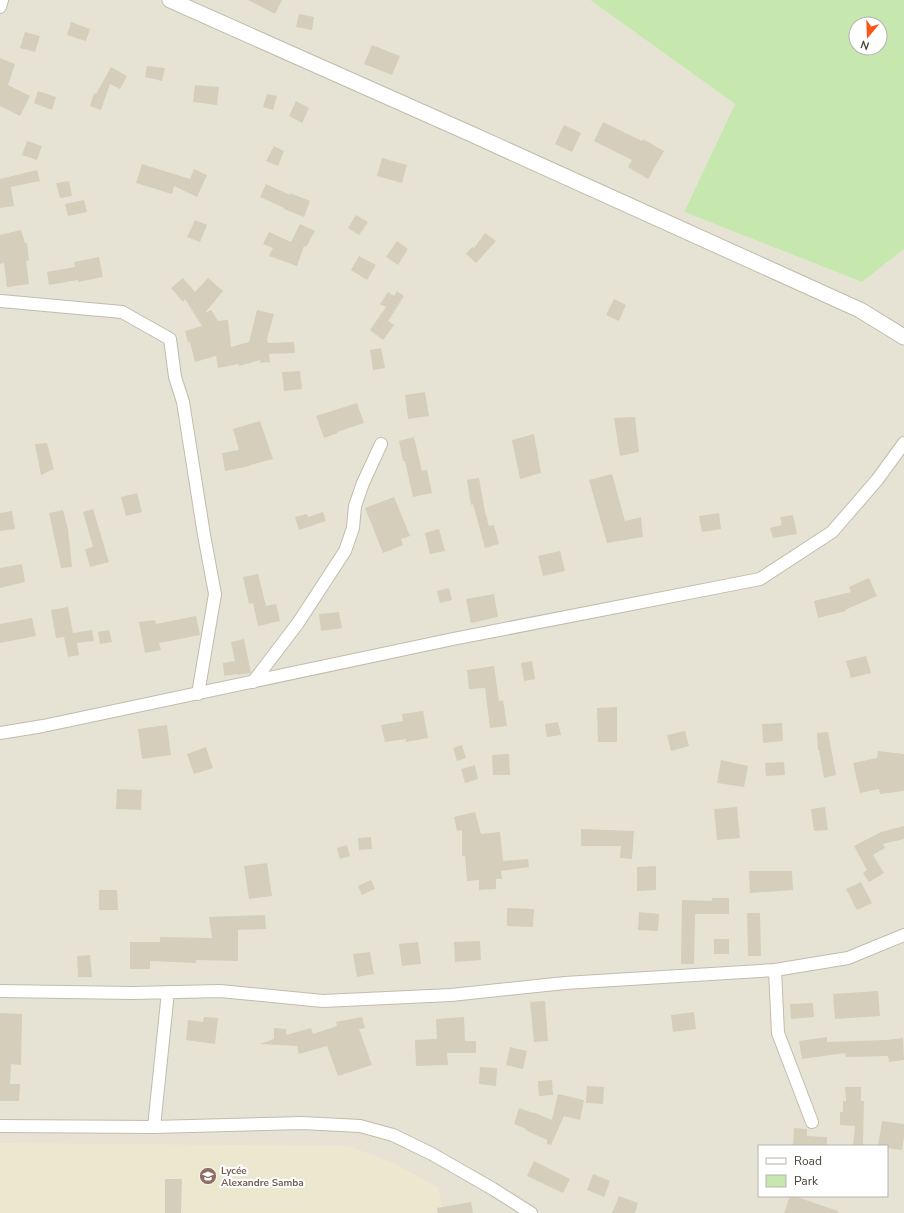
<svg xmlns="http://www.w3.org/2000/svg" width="904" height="1213" font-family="'Nunito Sans',sans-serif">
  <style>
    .residential { fill: #e7e3d4; fill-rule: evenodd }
    .education { fill: #ece8d0 }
    .green { fill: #c6e7ae; fill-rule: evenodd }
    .building { fill: #d4cebb }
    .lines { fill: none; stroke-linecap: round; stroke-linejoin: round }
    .minor-casing { stroke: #c1bcab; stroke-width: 14 }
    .tertiary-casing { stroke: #c1bcab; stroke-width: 17 }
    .minor { stroke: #fff; stroke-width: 12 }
    .tertiary { stroke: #fff; stroke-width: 15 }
    .labels { text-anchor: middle; stroke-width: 4; stroke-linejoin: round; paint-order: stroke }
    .education-label { font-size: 10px; font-weight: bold; fill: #785e54; stroke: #fff; text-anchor: start }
  </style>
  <rect width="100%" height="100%" fill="#f3f1e6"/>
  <path class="residential" d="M0 0H590L735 104 684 212 862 282 904 249V1213H0ZM759 1146H887V1196H759Z"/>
  <path class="education" d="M0 1143 348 1146 394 1163 438 1188 443 1213H0Z"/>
  <path class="green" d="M590 0H904V249L862 282 684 212 735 104ZM856 24H880V48H856Z"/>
  <path class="building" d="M248 0H282L275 14Z
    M299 14 314 17 312 30 296 27Z
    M71 22 90 29 86 41 67 35Z
    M25 32 40 36 35 52 20 48Z
    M372 45 400 56 392 75 364 64Z
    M0 58 15 64 8 85 30 96 20 116 0 106Z
    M147 66 165 68 162 81 145 77Z
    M111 67 127 76 120 89 110 84 101 110 90 106 94 93 96 94Z
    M195 85 219 87 217 105 193 102Z
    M38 91 56 97 52 110 34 103Z
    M267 94 277 96 273 110 263 107Z
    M296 101 309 108 302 123 289 116Z
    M603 122 642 141 643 139 664 151 648 179 628 167 632 160 594 141Z
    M564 125 581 133 572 152 555 144Z
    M27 141 42 146 37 160 22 155Z
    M274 146 284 151 278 166 266 161Z
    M382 158 407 165 402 183 377 176Z
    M142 164 190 179 194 169 207 175 197 197 174 186 172 194 136 183Z
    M37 170 40 181 11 187 14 206 0 208V179Z
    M69 181 72 196 60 198 56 183Z
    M266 184 290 195V193L310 201 304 217 284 209V208L260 197Z
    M84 200 87 212 68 216 65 204Z
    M356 215 368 222 359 235 348 228Z
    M195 220 207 225 200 242 187 237Z
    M300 224 315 231 306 247 304 246 297 266 269 256 273 248 263 244 269 232 291 242Z
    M21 230 25 243H27L29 260 26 261 29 284 7 287 4 263 0 264V235Z
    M485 233 496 241 476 263 466 254 472 247 474 248Z
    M397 241 408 249 398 265 386 257Z
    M359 256 376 265 367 280 351 270Z
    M99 257 103 277 78 282V280L49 285 47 272 75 267 74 262Z
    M183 278 195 292 208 278 223 291 205 313 211 310 218 321 228 320 231 347 249 342 257 310 274 314 267 339 268 343 294 342 295 353 269 354 270 362 260 363V360L239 366V364L218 368 216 356 195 362 190 342 188 343 185 331 202 326 185 299 183 302 171 288Z
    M397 291 404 296 388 321 394 325 383 340 370 330 386 307 380 304 388 292 394 296Z
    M614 299 626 305 619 321 606 315Z
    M381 348 385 368 373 370 370 350Z
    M300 371 302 389 284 391 282 372Z
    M425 392 429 416 408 419 405 395Z
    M357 403 364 423 337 432 338 433 324 438 316 416Z
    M635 417 639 452 620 456 614 418Z
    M260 421 273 459 250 465V466L225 471 222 453 239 450 233 429Z
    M534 434 541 473 520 479 512 440Z
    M414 437 422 471 427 470 432 493 413 497 405 461H403L399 441Z
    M47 443 54 469 41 475 35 444Z
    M612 474 625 521 641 517 643 537 607 543 589 480Z
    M479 478 485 512 489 526 494 525 499 544 485 548 473 504 471 505 467 480Z
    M137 493 142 512 126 516 121 497Z
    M394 497 410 536 401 539 403 545 383 553 365 508Z
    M93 509 109 562 90 567 85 549 93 547 83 512Z
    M63 510 68 529 72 567 61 568 49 513Z
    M12 511 15 529 0 531V513Z
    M323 512 326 521 299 530 295 517 307 514 308 517Z
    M719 513 721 529 702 532 699 516Z
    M793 515 797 534 773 538 770 528 782 525 780 517Z
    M439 529 445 551 430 554 425 533Z
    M560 551 565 571 543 576 538 556Z
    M22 564 25 582 0 588V568Z
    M258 574 266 606 276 604 280 621 258 626 253 603 249 604 243 577Z
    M869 578 877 596 845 610 846 611 818 618 814 601 851 592 849 587Z
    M449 588 452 600 440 603 437 591Z
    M494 594 498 617 471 623 466 599Z
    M68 607 73 633 92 630 94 641 77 643 79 655 68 657 64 637 56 638 51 610Z
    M339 612 342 628 321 631 319 614Z
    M196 616 200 635 159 643 161 650 145 653 139 622 155 620 156 624Z
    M32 618 36 636 0 643V624Z
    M109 630 112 642 100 644 98 632Z
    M244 639 251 673 238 675V674L224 676 223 663 235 661 231 642Z
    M866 656 871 673 851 678 846 661Z
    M532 661 535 679 524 681 521 663Z
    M494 666 499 701 503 700 507 726 490 728 485 688 469 689 467 670Z
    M617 707V742H598L597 708Z
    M423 711 428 738 406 742V739L385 742 381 725 403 721 402 714Z
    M558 722 561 735 547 737 545 724Z
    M782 723 783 741 763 743 762 724Z
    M167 725 171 755 142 759 138 729Z
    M685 731 689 746 671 751 667 735Z
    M828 732 836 775 824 778 819 750H818L817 733Z
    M462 745 466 758 457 761 453 748Z
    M206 747 213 768 194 774 187 754Z
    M878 751 904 754V791L880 794 879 789 860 793 853 763 877 758Z
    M509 754 510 775H493L492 755Z
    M721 760 748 766 744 787 717 783Z
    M784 762 785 775 766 776 765 763Z
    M475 765 478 779 465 783 461 769Z
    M117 789 142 790 141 810 116 809Z
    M737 807 740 838 717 840 714 809Z
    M825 807 828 830 814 831 811 809Z
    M475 812 481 834 500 832 503 861 528 859 529 867 501 871 502 879H496V889L479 890V880L467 881 465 856H462V830L457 831 454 817Z
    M904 826V839L883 844 885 848 873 855 884 873 869 882 863 873 867 870 854 846 881 832Z
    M581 829 634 831 632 859 620 858 621 846H581Z
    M371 837 372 849 359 850 358 838Z
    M347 845 350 856 340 859 337 848Z
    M267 863 272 896 249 899 244 866Z
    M656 866V890L637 891V867Z
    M749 871H792L793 890 750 893Z
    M371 880 375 889 362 895 358 886Z
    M861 882 872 903 857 910 846 889Z
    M99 890H117L118 910H99Z
    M712 898H729V914H695L694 964H681L682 900 712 901Z
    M507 908 534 909 533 927 507 926Z
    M639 912 659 914 658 931 638 930Z
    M747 913H760L761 956H748Z
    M265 915 266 929 238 930V961L196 960V963L150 961V969H130V942H160V937L212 938 209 917Z
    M714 939H729V954H714Z
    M480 941 481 960 455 962 454 942Z
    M418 942 421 964 402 966 399 944Z
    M370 952 374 974 357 977 353 954Z
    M90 955 92 977H78L77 956Z
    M878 991 880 1016 835 1019 833 994Z
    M545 1001 548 1041 534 1042 530 1002Z
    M813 1003 814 1017 791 1019 790 1004Z
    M694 1012 696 1029 673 1032 671 1015Z
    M0 1013 22 1014 21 1065 11 1064 10 1084H20L19 1101H0Z
    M204 1017 218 1018 215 1044 186 1040 188 1020 203 1022Z
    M362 1017 365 1028 359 1029 372 1065 338 1076 327 1046 299 1054 297 1046 260 1044 274 1039V1028L286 1029V1035L311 1028 313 1034 337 1026 336 1022Z
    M464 1017 465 1041H476V1053H447L448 1065 416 1066 415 1040 437 1039 436 1019Z
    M827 1037V1042L887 1040 903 1038 904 1060 889 1062 888 1056 846 1057 845 1053 802 1059 799 1041Z
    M510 1047 527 1051 523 1069 506 1065Z
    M480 1067 497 1068 496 1086 479 1084Z
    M552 1080 553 1095 539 1096 538 1081Z
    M587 1086 604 1087 603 1104 586 1103Z
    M845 1087H861V1101H864L863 1146H853L855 1126 840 1125V1112H843V1101H846Z
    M558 1094 584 1100 580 1120 564 1116 551 1145 547 1144V1140L525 1130 526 1129 514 1124 519 1108 533 1113V1112L552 1120Z
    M882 1121 904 1124V1136L902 1150 887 1148V1146H878Z
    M794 1128 807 1129V1136L827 1137V1146H793Z
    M534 1161 570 1179 563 1193 527 1176Z
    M593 1174 610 1181 604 1197 587 1190Z
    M165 1179H182L181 1213H165Z
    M619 1196 638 1203 635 1213H612Z
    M790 1196H794L838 1211V1213H784Z
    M471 1202 473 1213H438L437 1208Z"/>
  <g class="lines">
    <defs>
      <path id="minor" d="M0 7 2 0
        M1 301 122 312 170 339 175 377 183 402 204 535 215 594 198 694
        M253 682 298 623 345 551 353 528 355 506 363 483 381 444
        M0 733 43 726 453 639 760 579 832 532 877 480 904 443
        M775 970 778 1033 812 1122
        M0 991 133 993 220 991 323 1001 451 995 565 983 775 970 848 958 904 935
        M0 1126 154 1127 302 1123 360 1126 393 1135 432 1154 493 1189 531 1213
        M154 1127 168 992"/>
      <path id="tertiary" d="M170 0 469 133 860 310 904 337"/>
    </defs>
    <use href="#minor" class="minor-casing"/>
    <use href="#tertiary" class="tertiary-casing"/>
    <use href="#minor" class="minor"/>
    <use href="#tertiary" class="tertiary"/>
  </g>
  <defs>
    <symbol id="school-disc" viewBox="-11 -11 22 22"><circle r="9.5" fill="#8d6e63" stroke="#fff"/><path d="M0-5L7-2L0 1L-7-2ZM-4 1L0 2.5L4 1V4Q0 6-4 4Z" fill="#fff"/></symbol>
  </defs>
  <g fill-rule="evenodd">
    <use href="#school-disc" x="198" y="1166" width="20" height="20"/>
  </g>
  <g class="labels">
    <g class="education-label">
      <text x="221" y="1174">Lycée<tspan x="221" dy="12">Alexandre Samba</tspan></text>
    </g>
  </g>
  <rect x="758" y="1145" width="130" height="52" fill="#ffffff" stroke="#b5b3ae"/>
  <rect x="766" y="1158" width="20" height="6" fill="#ffffff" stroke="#b5b3ae"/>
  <text x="794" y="1165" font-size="12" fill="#464135">Road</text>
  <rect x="766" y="1175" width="20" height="12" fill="#c6e7ae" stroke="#b5b3ae"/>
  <text x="794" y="1185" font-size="12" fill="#464135">Park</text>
  <g transform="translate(868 36) rotate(199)"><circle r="19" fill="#ffffff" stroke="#b5b3ae"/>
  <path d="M0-3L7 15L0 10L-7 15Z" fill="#fa5516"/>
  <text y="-6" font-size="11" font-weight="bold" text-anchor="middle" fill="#464135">N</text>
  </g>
</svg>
